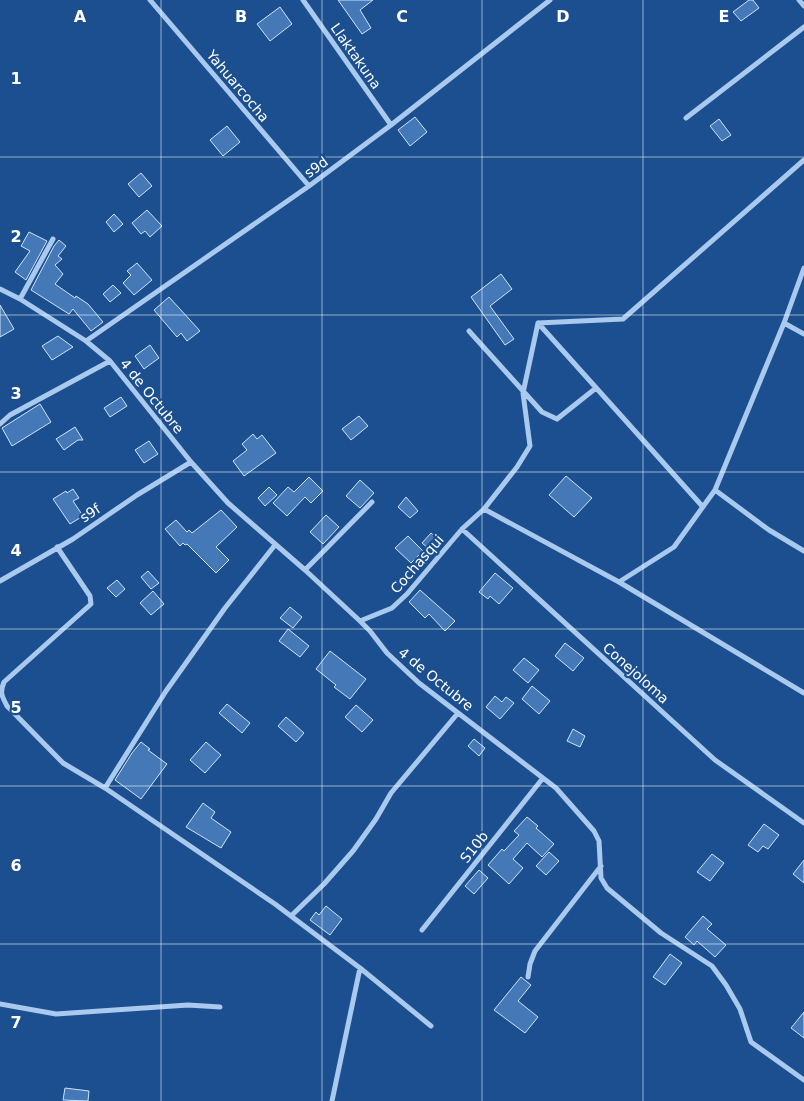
<svg xmlns="http://www.w3.org/2000/svg" width="804" height="1101" font-family="'DejaVu Sans',sans-serif">
  <style>
    .building { fill: #4478b7; stroke: #cfe3fa }
    .lines { fill: none; stroke-linecap: round; stroke-linejoin: round }
    .street { stroke: #a9c9ee; stroke-width: 5 }
    .grid { fill: none; stroke: #fff; stroke-width: 1; stroke-opacity: 0.55 }
    .labels { text-anchor: middle; stroke-width: 4.5; stroke-linejoin: round; paint-order: stroke }
    .street-label { font-size: 14px; fill: #fff; stroke: #1b4f8f }
    .grid-label { font-size: 16px; text-anchor: middle; font-weight: bold; fill: #fff; stroke: #1b4f8f; stroke-width: 4.5; stroke-linejoin: round; paint-order: stroke }
  </style>
  <rect width="100%" height="100%" fill="#1b4f8f"/>
  <path class="building" d="M338 0H373L360 10 371 28 362 34Z
    M749 0H753L759 8 741 21 733 12Z
    M280 7 292 24 270 41 257 24Z
    M415 117 427 132 410 146 398 130Z
    M719 119 731 135 722 141 710 126Z
    M227 126 240 142 223 156 210 140Z
    M141 173 152 186 139 197 128 184Z
    M147 210 162 226 150 237 145 231 141 234 132 223Z
    M114 214 123 224 114 232 106 222Z
    M29 232 47 241 26 280 15 272 30 251 21 246Z
    M59 240 66 246 58 256 62 259 55 265 63 274 55 284 75 298 76 296 88 304 103 322 91 331 73 309 69 314 31 290 54 246Z
    M137 263 152 280 134 295 123 283 131 275 127 271Z
    M501 274 512 289 490 306 514 339 505 345 471 297Z
    M113 285 121 293 110 302 103 294Z
    M169 297 200 331 187 341 181 333 177 337 154 310Z
    M0 305 14 329 0 337Z
    M58 336 73 347 52 360 42 346Z
    M150 345 159 358 144 369 135 356Z
    M121 397 127 406 110 417 104 408Z
    M40 404 51 422 12 446 2 428Z
    M359 416 368 426 351 440 342 429Z
    M75 427 83 440H78L64 450 56 439Z
    M253 434 257 439 262 435 276 453 244 476 233 461 247 450 242 444Z
    M149 441 158 454 144 463 135 450Z
    M566 476 592 498 574 517 549 495Z
    M309 477 323 491 311 503 305 497 287 516 273 503 288 487 294 492Z
    M360 480 374 493 360 508 346 496Z
    M269 487 277 495 265 506 258 498Z
    M73 489 79 498 73 501 83 516 70 524 53 499 66 491 67 493Z
    M406 497 418 511 410 518 398 507Z
    M221 510 237 527 216 547 229 560 216 573 187 544 185 545 183 543 180 546 165 529 176 520 187 532 189 530 192 533Z
    M326 515 339 527 323 544 310 532Z
    M431 533 438 539 429 549 422 543Z
    M408 536 423 551 411 563 395 548Z
    M148 571 159 583 151 589 141 577Z
    M495 573 513 588 499 604 490 596 488 599 479 592Z
    M117 580 125 589 116 597 107 588Z
    M420 590 455 621 445 631 429 614 425 618 409 602Z
    M153 591 164 604 151 615 140 603Z
    M290 607 302 617 293 628 280 618Z
    M288 629 309 646 300 657 279 641Z
    M565 643 584 658 573 671 555 656Z
    M330 651 366 679 350 699 334 687 336 685 316 669Z
    M524 658 539 670 528 683 513 670Z
    M532 686 550 701 539 714 522 699Z
    M495 696 502 702 506 697 514 703 500 719 486 707Z
    M227 704 250 723 242 733 219 713Z
    M356 705 373 720 362 732 345 717Z
    M286 717 304 733 296 742 278 726Z
    M573 729 585 736 580 747 567 741Z
    M474 739 485 748 479 756 468 746Z
    M141 742 150 749 148 750 167 764 141 799 115 780 132 753Z
    M206 742 221 755 205 773 190 760Z
    M203 803 215 812 211 818 231 832 221 848 186 827Z
    M527 817 538 826 536 828 554 844 542 857 527 843 513 859 523 868 509 884 488 865 502 849 504 851 519 835 514 831Z
    M764 824 779 835 768 849 763 846 758 852 748 845Z
    M549 852 559 861 546 875 536 866Z
    M712 854 724 863 710 881 697 872Z
    M804 860V883L793 874Z
    M479 870 488 878 474 894 465 886Z
    M326 906 342 919 330 935 310 920 316 912 319 915Z
    M703 916 712 924 707 929 726 945 715 957 697 941 694 945 685 937Z
    M670 954 682 963 665 985 653 977Z
    M521 977 531 985 518 1001 538 1017 525 1033 494 1010Z
    M804 1012V1038L791 1028Z
    M65 1088 89 1091 88 1101 63 1100Z"/>
  <g class="lines">
    <path class="street" d="M150 0 309 186
      M303 0 391 125
      M799 0 804 6
      M686 118 804 27
      M804 268 784 323 804 334
      M0 289 20 299 86 341 110 361 191 462 228 503 305 570 360 621 370 631 387 653 419 683 556 788 594 831 599 841 601 878 607 888 661 933 712 966 726 985 740 1009 751 1042 804 1080
      M20 299 53 239
      M538 323 703 507
      M784 323 715 490 769 530 804 551
      M469 331 542 412 557 419 596 388
      M86 341 309 186 391 125 550 0
      M0 424 10 415 110 361
      M484 509 619 582 804 693
      M462 529 715 760 804 823
      M57 547 90 596 91 604 4 682C0 692 1 695 7 706L63 763 105 788 275 904 360 968 431 1026
      M305 570 372 502
      M0 581 73 539 137 495 191 462
      M619 582 674 547 715 490
      M360 621 392 608 407 594 462 529 484 509 517 467 530 446 523 393 538 323 623 319 804 160
      M105 788 166 691 225 608 275 545
      M291 916 324 884 353 851 376 819 391 793 458 713
      M422 930 543 778
      M528 977 530 964 535 951 601 866
      M0 1004 56 1014 188 1005 220 1007
      M332 1101 360 968"/>
  </g>
  <path class="grid" d="M161 0V1101M322 0V1101M482 0V1101M643 0V1101M0 157H804M0 315H804M0 472H804M0 629H804M0 786H804M0 944H804"/>
  <g class="labels">
    <g class="street-label">
      <text transform="translate(356 56) rotate(55)" y="5">Llaktakuna</text>
      <text transform="translate(238 86) rotate(50)" y="5">Yahuarcocha</text>
      <text transform="translate(316 167) rotate(-36)" y="5">s9d</text>
      <text transform="translate(152 396) rotate(51)" y="5">4 de Octubre</text>
      <text transform="translate(90 513) rotate(-34)" y="5">s9f</text>
      <text transform="translate(417 564) rotate(-49)" y="5">Cochasqui</text>
      <text transform="translate(636 673) rotate(42)" y="5">Conejoloma</text>
      <text transform="translate(436 679) rotate(39)" y="5">4 de Octubre</text>
      <text transform="translate(474 847) rotate(-52)" y="5">S10b</text>
    </g>
  </g>
  <g class="grid-label">
    <text x="80" y="22">A</text>
    <text x="241" y="22">B</text>
    <text x="402" y="22">C</text>
    <text x="563" y="22">D</text>
    <text x="724" y="22">E</text>
    <text x="16" y="84">1</text>
    <text x="16" y="242">2</text>
    <text x="16" y="399">3</text>
    <text x="16" y="556">4</text>
    <text x="16" y="713">5</text>
    <text x="16" y="871">6</text>
    <text x="16" y="1028">7</text>
  </g>
</svg>
